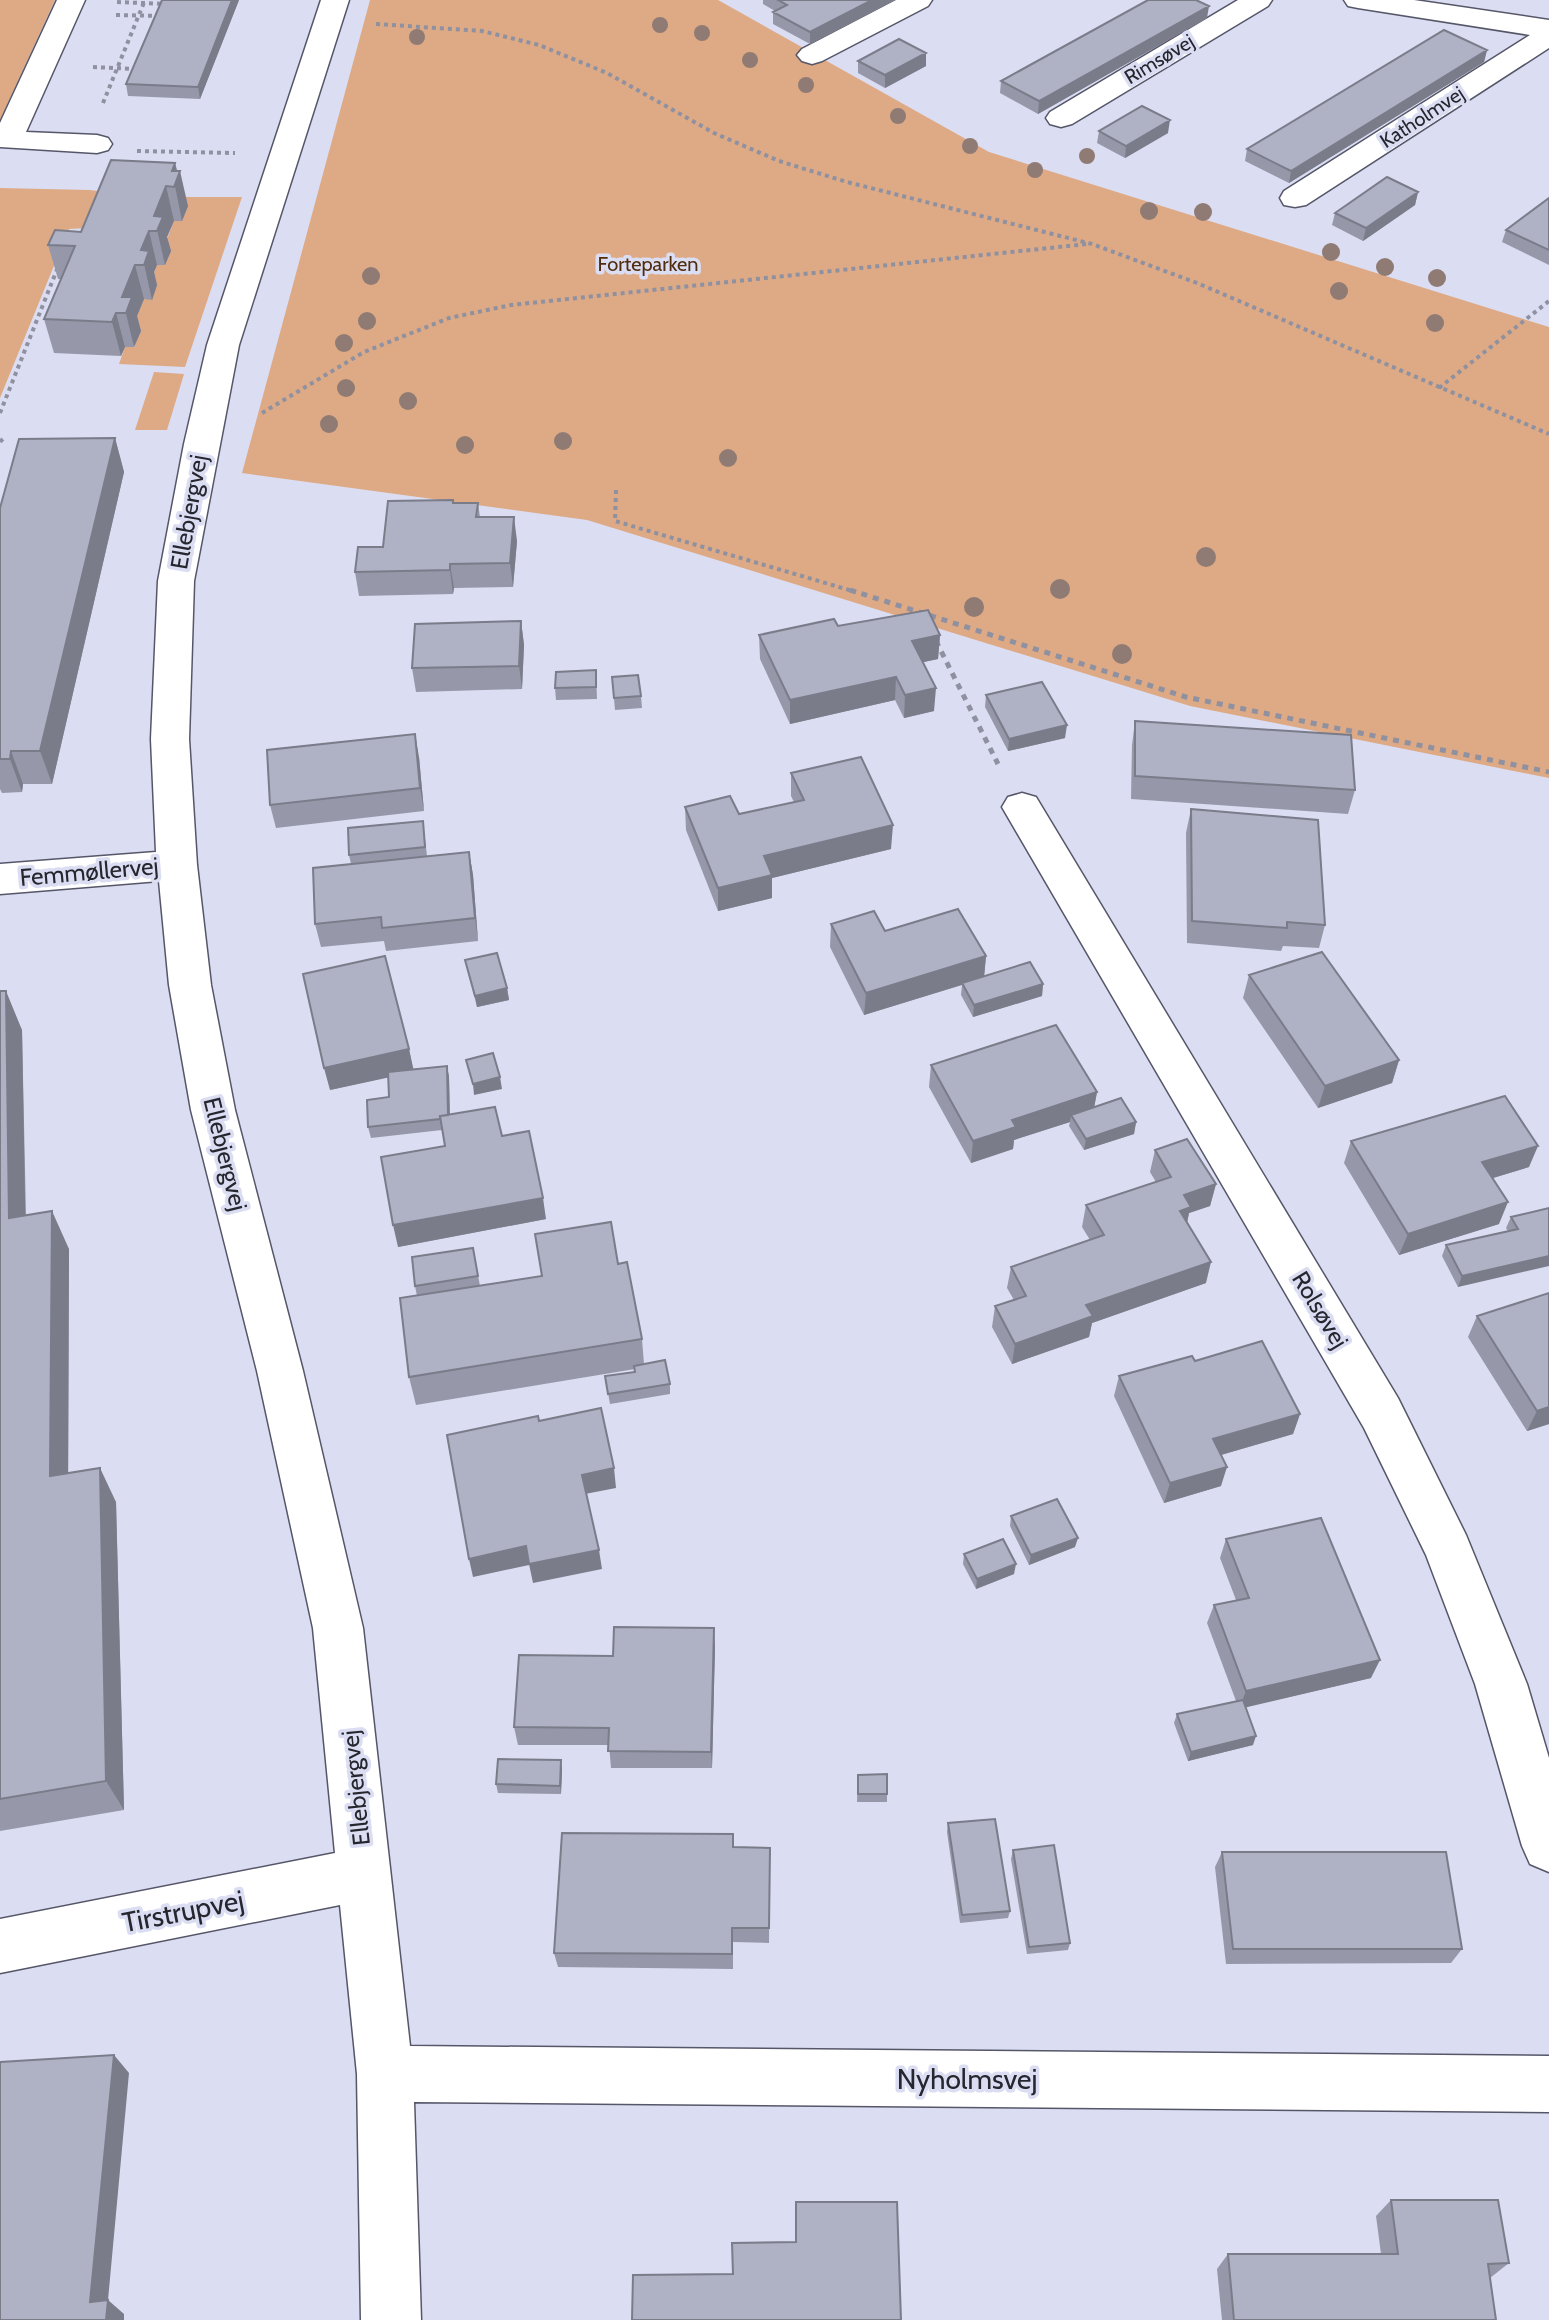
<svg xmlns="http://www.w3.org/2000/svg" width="1549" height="2320" font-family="Cabin,sans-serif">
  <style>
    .green { fill: #deaa85 }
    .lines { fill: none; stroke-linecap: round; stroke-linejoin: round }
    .minor-casing { stroke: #555668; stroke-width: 3 }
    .path-far1 { stroke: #8f91a1; stroke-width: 4; stroke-dasharray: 4 4; stroke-linecap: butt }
    .path { stroke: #8f91a1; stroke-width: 5; stroke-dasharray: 6 6; stroke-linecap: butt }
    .minor { fill: #fff; fill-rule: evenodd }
    .tree { fill: #8f7b74 }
    .wall { fill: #9698a9 }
    .shaded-wall { fill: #7a7c8a }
    .building { fill: #afb1c5; stroke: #7a7c8a; stroke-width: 2 }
    .labels { text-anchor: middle; stroke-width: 7; stroke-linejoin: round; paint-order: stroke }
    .far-street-label { font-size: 20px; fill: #25262e; stroke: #dbddf2 }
    .far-park-label { font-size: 20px; fill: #502b0c; stroke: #dbddf2 }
    .street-label { font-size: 24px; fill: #25262e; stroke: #dbddf2 }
    .near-street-label { font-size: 28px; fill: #25262e; stroke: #dbddf2 }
  </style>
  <rect width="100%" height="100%" fill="#dbddf2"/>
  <path class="green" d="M0 0H55L0 120Z
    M370 0H718L989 152 1549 327V778L1190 706 587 520 242 473Z
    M0 188 90 190 120 194 106 227 69 229 0 398Z
    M183 197H242L185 367 119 364 125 347H135L131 331 174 221H182Z
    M154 372 184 374 167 430H135Z"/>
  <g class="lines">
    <defs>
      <path id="minor" d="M57 0H85L26 132 97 135 108 138 112 144 108 150 97 153 0 147V123Z
        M321 0H349L239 345 194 581 189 739 197 865 211 985 235 1110 303 1371 363 1628 410 2046 1549 2056V2112L414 2102 421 2320H361L357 2074 340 1905 0 1973V1919L335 1853 313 1628 257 1371 191 1110 169 985 159 881 0 894V864L156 852 151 739 158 581 184 444 207 345Z
        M896 0H932L928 6 822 61 812 64 802 61 797 55 802 49Z
        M1238 0H1272L1268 6 1072 124 1061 127 1050 124 1046 118 1050 112Z
        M1344 0H1414L1549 20V48L1306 205 1295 207 1284 205 1280 198 1284 191 1530 35 1358 8 1348 6Z
        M1022 793 1036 797 1398 1398 1466 1535 1527 1684 1549 1758V1872L1530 1864 1522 1846 1475 1684 1426 1555 1364 1428 1002 807 1008 797Z"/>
    </defs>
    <use href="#minor" class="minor-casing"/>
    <path class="path-far1" d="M117 2 167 4
      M116 15 162 16
      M376 24 482 31 539 45 607 73 714 133 779 161 847 182 1092 244 1197 283 1549 434
      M93 67 135 69
      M103 103 145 0
      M137 151 235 153
      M1439 388 1549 301
      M0 413 58 267
      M262 413 364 352 449 318 511 305 1087 244
      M0 439 4 443
      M616 490 615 521 856 592"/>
    <path class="path" d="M850 590 1186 697 1549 772
      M936 641 998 764"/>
    <use href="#minor" class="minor"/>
  </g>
  <g class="tree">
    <circle cx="660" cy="25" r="8"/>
    <circle cx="702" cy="33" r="8"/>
    <circle cx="417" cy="37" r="8"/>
    <circle cx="750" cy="60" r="8"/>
    <circle cx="806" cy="85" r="8"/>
    <circle cx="898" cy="116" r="8"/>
    <circle cx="970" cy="146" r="8"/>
    <circle cx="1087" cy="156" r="8"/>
    <circle cx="1035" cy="170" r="8"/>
    <circle cx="1149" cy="211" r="9"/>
    <circle cx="1203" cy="212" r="9"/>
    <circle cx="1331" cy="252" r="9"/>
    <circle cx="1385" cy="267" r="9"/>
    <circle cx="371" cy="276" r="9"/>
    <circle cx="1437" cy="278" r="9"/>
    <circle cx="1339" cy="291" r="9"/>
    <circle cx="367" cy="321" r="9"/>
    <circle cx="1435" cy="323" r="9"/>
    <circle cx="344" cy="343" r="9"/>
    <circle cx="346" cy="388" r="9"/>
    <circle cx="408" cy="401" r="9"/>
    <circle cx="329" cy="424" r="9"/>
    <circle cx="563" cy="441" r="9"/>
    <circle cx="465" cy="445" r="9"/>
    <circle cx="728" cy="458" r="9"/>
    <circle cx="1206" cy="557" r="10"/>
    <circle cx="1060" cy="589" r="10"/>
    <circle cx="974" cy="607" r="10"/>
    <circle cx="1122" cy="654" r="10"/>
  </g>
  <path class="wall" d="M239 0 200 99 128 96 126 84Z
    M763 0H895L810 44 773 24V12L775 11 763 4Z
    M1207 18 1038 114 1000 93 1001 81Z
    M1487 50 1484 62 1289 183 1245 161 1247 149Z
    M858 61 926 66 885 88 858 73Z
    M1099 131 1168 133 1125 158 1097 143Z
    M175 163 188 206 182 221H174L167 237 171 251 165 265H157L154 272 157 285 152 300 144 299 137 316 141 331 134 347H125L121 356 54 353 44 319 61 279H58L48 245 81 232Z
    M1418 192 1415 205 1363 241 1332 225 1335 213Z
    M1549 198V265L1502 242 1506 230Z
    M115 438 124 472 52 784H23L22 792 2 793 0 789V508Z
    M454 503H478L480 517 517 541 513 587 454 588 453 594 359 596 355 572 383 547Z
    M521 621 524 645 522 689 416 692 412 668Z
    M838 626 940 635 938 659 923 662 934 711 904 718 895 700 790 724 760 659 759 635Z
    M596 670 597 699 556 700 555 688Z
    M612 677 641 696 642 708 615 710Z
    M986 695 1065 738 1008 751 985 707Z
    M1135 721 1355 790 1348 814 1131 799 1132 745Z
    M419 757 424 811 276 828 270 805Z
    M791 773 891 849 772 878V898L718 911 686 830 685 807 739 814 794 802 791 796Z
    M1191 809 1325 925 1319 948 1283 946 1281 951 1187 943 1186 833Z
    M423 821 427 856 469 852 473 875 478 941 386 951 384 941 321 947 315 924 351 864 349 855Z
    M831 924 885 931 986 956 984 976 1043 984 1042 996 973 1017 961 995 962 985 864 1015 830 947Z
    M465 960 507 988 509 1000 477 1007Z
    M1249 975 1399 1060 1392 1083 1318 1108 1243 998Z
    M0 991 22 1030 26 1215 69 1249 68 1473 116 1502 124 1810 0 1831Z
    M409 1049 413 1069 447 1066 449 1077 450 1114 502 1136 546 1219 398 1247 445 1146 442 1130 371 1138 368 1127 389 1097 388 1077 330 1090Z
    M931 1065 1097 1092 1094 1107 1136 1122 1134 1134 1084 1150 1069 1126 1070 1122 1014 1140 1013 1149 971 1163 929 1087Z
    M1351 1141 1529 1167 1493 1178 1499 1224 1399 1255 1344 1163Z
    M1155 1150 1216 1184 1210 1206 1189 1213 1187 1222 1206 1283 1092 1323 1089 1337 1012 1364 992 1327 995 1306 1014 1300 1007 1288 1011 1267 1090 1240 1082 1227 1086 1205 1156 1182 1150 1172Z
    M1549 1208 1458 1287 1442 1256 1446 1245 1508 1231 1506 1228 1511 1217Z
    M473 1248 480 1286 618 1264 642 1339 644 1364 670 1384V1394L610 1404 605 1376 635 1372V1369L416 1405 409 1377 417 1296 415 1286Z
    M1477 1316 1549 1424 1527 1431 1468 1337Z
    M1195 1361 1300 1414 1293 1434 1221 1455V1486L1164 1503 1114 1396 1119 1376Z
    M1011 1516 1075 1547 1029 1565 1010 1526Z
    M1226 1539 1371 1678 1245 1707 1253 1745 1188 1761 1174 1723 1177 1714 1236 1701 1207 1623 1214 1605 1236 1600 1220 1558Z
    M964 1554 1014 1574 976 1589 963 1564Z
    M715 1646 712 1768H611L609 1745H518L514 1727 613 1656Z
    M562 1769 561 1794 498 1793 496 1784Z
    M858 1775 887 1794V1802H857Z
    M948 1823 1010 1911 1008 1918 960 1923 947 1832Z
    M770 1848 769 1943 733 1942V1969L558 1967 554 1953Z
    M1013 1850 1070 1943 1068 1950 1027 1954 1011 1859Z
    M1222 1852 1462 1949 1451 1963 1226 1964 1215 1867Z
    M1391 2200 1509 2263 1490 2278 1496 2320H1222L1217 2269 1228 2254H1381L1376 2216Z"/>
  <path class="shaded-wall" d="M232 0H239L200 99 198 87Z
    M872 0H895L810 44V32Z
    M1209 6 1207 18 1038 114 1039 101Z
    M1487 50 1484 62 1289 183 1291 171Z
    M926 53V66L885 88V75Z
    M1170 120 1168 133 1125 158 1126 146Z
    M175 163 178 177 180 171 188 206 182 221 172 171Z
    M166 186 174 221 167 237 171 251 165 265 154 216Z
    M1418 192 1415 205 1363 241 1366 228Z
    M149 231 157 265 154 272 157 285 152 300 141 250Z
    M135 265 144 299 137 316 141 331 134 347 122 297Z
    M116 313 125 347 121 356 112 322Z
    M115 438 124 472 52 784 40 751Z
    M514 517 517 541 513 587 510 563Z
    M450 564 454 588 453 594 450 570Z
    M521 621 524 645 522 689 519 666Z
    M940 635 938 659 910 665 912 641Z
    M896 677 895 700 790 724V700Z
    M936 688 934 711 904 718 905 695Z
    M1067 725 1065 738 1008 751 1009 739Z
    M415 734 419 757 424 811 420 788Z
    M11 751 23 784 22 792 10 759Z
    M893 825 891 849 772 878V898L718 911V888L764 856Z
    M469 852 473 875 478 941 475 918Z
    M986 956 984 978 864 1015 866 993Z
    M1043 984 1042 996 973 1017 974 1005Z
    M507 988 509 1000 477 1007 475 996Z
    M6 991 22 1030 26 1256 9 1218Z
    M409 1049 414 1072 330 1090 324 1068Z
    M1399 1060 1392 1083 1318 1108 1325 1086Z
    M447 1066 449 1077 450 1130 448 1118Z
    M500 1077 502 1089 474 1095 473 1084Z
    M1097 1092 1093 1114 1071 1115 1070 1122 1014 1140 1013 1149 971 1163 973 1141 1012 1120Z
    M1136 1122 1134 1134 1084 1150 1086 1139Z
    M1538 1146 1529 1167 1473 1184 1482 1162Z
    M1216 1184 1210 1206 1189 1213 1186 1228 1175 1232 1184 1195Z
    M543 1198 546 1219 398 1247 393 1225Z
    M1508 1202 1499 1224 1399 1255 1408 1234Z
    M52 1211 69 1249 68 1510 50 1476Z
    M1549 1256V1266L1458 1287 1462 1276Z
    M1211 1262 1206 1283 1092 1323 1089 1337 1012 1364 1015 1344 1086 1305Z
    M1549 1407V1424L1527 1431 1537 1411Z
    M1300 1414 1293 1434 1207 1459 1213 1439Z
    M1227 1467 1221 1486 1164 1503 1170 1483Z
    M100 1468 116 1502 124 1810 106 1781Z
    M614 1468 616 1488 585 1494 582 1475Z
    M1078 1538 1075 1547 1029 1565 1031 1555Z
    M526 1546 529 1565 473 1577 469 1559Z
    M599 1550 602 1569 533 1583 529 1564Z
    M1016 1564 1014 1574 976 1589 977 1579Z
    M714 1628 715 1646 712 1768 711 1752Z
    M1380 1660 1371 1678 1239 1709 1246 1691Z
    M1256 1736 1253 1745 1188 1761 1191 1752Z
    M561 1760 562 1769 561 1794 560 1786Z
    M114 2055 129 2073 108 2300 124 2314V2320H106L90 2302Z"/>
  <path class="building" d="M162 0H232L198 87 126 84Z
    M778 0H872L810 32 773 12 787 5Z
    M1148 0H1196L1209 6 1039 101 1001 81Z
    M1444 30 1487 50 1291 171 1247 149Z
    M899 39 926 53 885 75 858 61Z
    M1142 106 1170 120 1126 146 1099 131Z
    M111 160 175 163 172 171H180L174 187 166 186 154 216 163 217 157 231H149L141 250 149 251 144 265H135L122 297H132L126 313H116L112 322 44 319 75 246 48 245 55 230 81 232Z
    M1387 177 1418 192 1366 228 1335 213Z
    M1549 198V250L1506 230Z
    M115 438 40 751H11L10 759H0V508L19 439Z
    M453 500V503H478L476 517H514L510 563 450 564V570L355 572 358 547H383L388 501Z
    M928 610 940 635 912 641 936 688 905 695 896 677 790 700 759 635 834 619 838 626Z
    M521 621 519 666 412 668 415 624Z
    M596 670V687L555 688 556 672Z
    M638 675 641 696 614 698 612 677Z
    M1042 682 1067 725 1009 739 986 695Z
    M1135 721 1351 735 1355 790 1135 776Z
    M415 734 420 788 270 805 267 750Z
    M861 757 893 825 764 856 772 875 718 888 685 807 730 796 739 814 804 800 791 773Z
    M1191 809 1318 820 1325 925 1287 922V928L1192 921Z
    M423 821 425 847 349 855 348 828Z
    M469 852 475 918 382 928 381 917 315 924 313 868Z
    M958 909 986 956 866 993 831 924 874 911 885 931Z
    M1322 952 1399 1060 1325 1086 1249 975Z
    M497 953 507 988 475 996 465 960Z
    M385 956 409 1049 324 1068 303 974Z
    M1030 962 1043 984 974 1005 962 983Z
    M0 991H6L9 1218 52 1211 50 1476 100 1468 106 1781 0 1799Z
    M1056 1025 1097 1092 1012 1120 1016 1127 973 1141 931 1065Z
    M493 1053 500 1077 473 1084 466 1060Z
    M447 1066 448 1115 440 1116V1119L368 1127 367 1100 389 1097 388 1072Z
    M1505 1096 1538 1146 1482 1162 1508 1202 1408 1234 1351 1141Z
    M1121 1098 1136 1122 1086 1139 1071 1115Z
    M495 1107 502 1136 529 1131 543 1198 393 1225 381 1157 445 1146 440 1116Z
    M1187 1139 1216 1184 1184 1195 1191 1207 1180 1211 1211 1262 1086 1305 1093 1316 1015 1344 995 1306 1026 1296 1011 1267 1104 1235 1086 1205 1171 1177 1155 1150Z
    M1549 1208V1256L1462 1276 1446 1245 1518 1229 1511 1217Z
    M611 1222 618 1264 627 1262 642 1339 409 1377 400 1298 542 1276 535 1234Z
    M473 1248 478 1276 415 1286 412 1257Z
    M1549 1293V1407L1537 1411 1477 1316Z
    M1262 1341 1300 1414 1213 1439 1227 1467 1170 1483 1119 1376 1192 1356 1195 1361Z
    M665 1360 670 1384 608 1394 605 1376 635 1372 634 1366Z
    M601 1408 614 1468 582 1475 599 1550 529 1564 526 1546 469 1559 447 1435 538 1416 539 1421Z
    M1057 1499 1078 1538 1031 1555 1011 1516Z
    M1321 1518 1380 1660 1246 1691 1214 1605 1249 1598 1226 1539Z
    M1003 1539 1016 1564 977 1579 964 1554Z
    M614 1627 714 1628 711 1752 608 1751 609 1728 514 1727 519 1655 613 1656Z
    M1243 1700 1256 1736 1191 1752 1177 1714Z
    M498 1759 561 1760 560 1786 496 1784Z
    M887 1774V1794H858V1775Z
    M995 1819 1010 1911 962 1915 948 1823Z
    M562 1833 733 1834V1847L770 1848 769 1928H732V1954L554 1953Z
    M1054 1845 1070 1943 1029 1947 1013 1850Z
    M1222 1852H1446L1462 1949H1233Z
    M114 2055 90 2302 108 2300 106 2320H0V2062Z
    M1391 2200H1498L1509 2263 1488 2264 1496 2320H1234L1228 2254H1398Z
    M796 2202H897L901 2320H632L633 2275 733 2274 732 2243 796 2242Z"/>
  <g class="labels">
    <g class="far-street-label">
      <text transform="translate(1159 59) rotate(-31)" y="7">Rimsøvej</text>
      <text transform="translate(1422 117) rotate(-33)" y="7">Katholmvej</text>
    </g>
    <g class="far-park-label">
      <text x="648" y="271">Forteparken</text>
    </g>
    <g class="street-label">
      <text transform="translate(189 512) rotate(-80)" y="8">Ellebjergvej</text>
      <text transform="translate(89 872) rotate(-5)" y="8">Femmøllervej</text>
      <text transform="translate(225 1154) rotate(76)" y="8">Ellebjergvej</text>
      <text transform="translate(1320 1310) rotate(59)" y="8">Rolsøvej</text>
      <text transform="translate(356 1788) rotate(-96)" y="8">Ellebjergvej</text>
    </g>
    <g class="near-street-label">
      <text transform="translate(183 1911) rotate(-11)" y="10">Tirstrupvej</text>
      <text x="967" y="2089">Nyholmsvej</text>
    </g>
  </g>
</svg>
